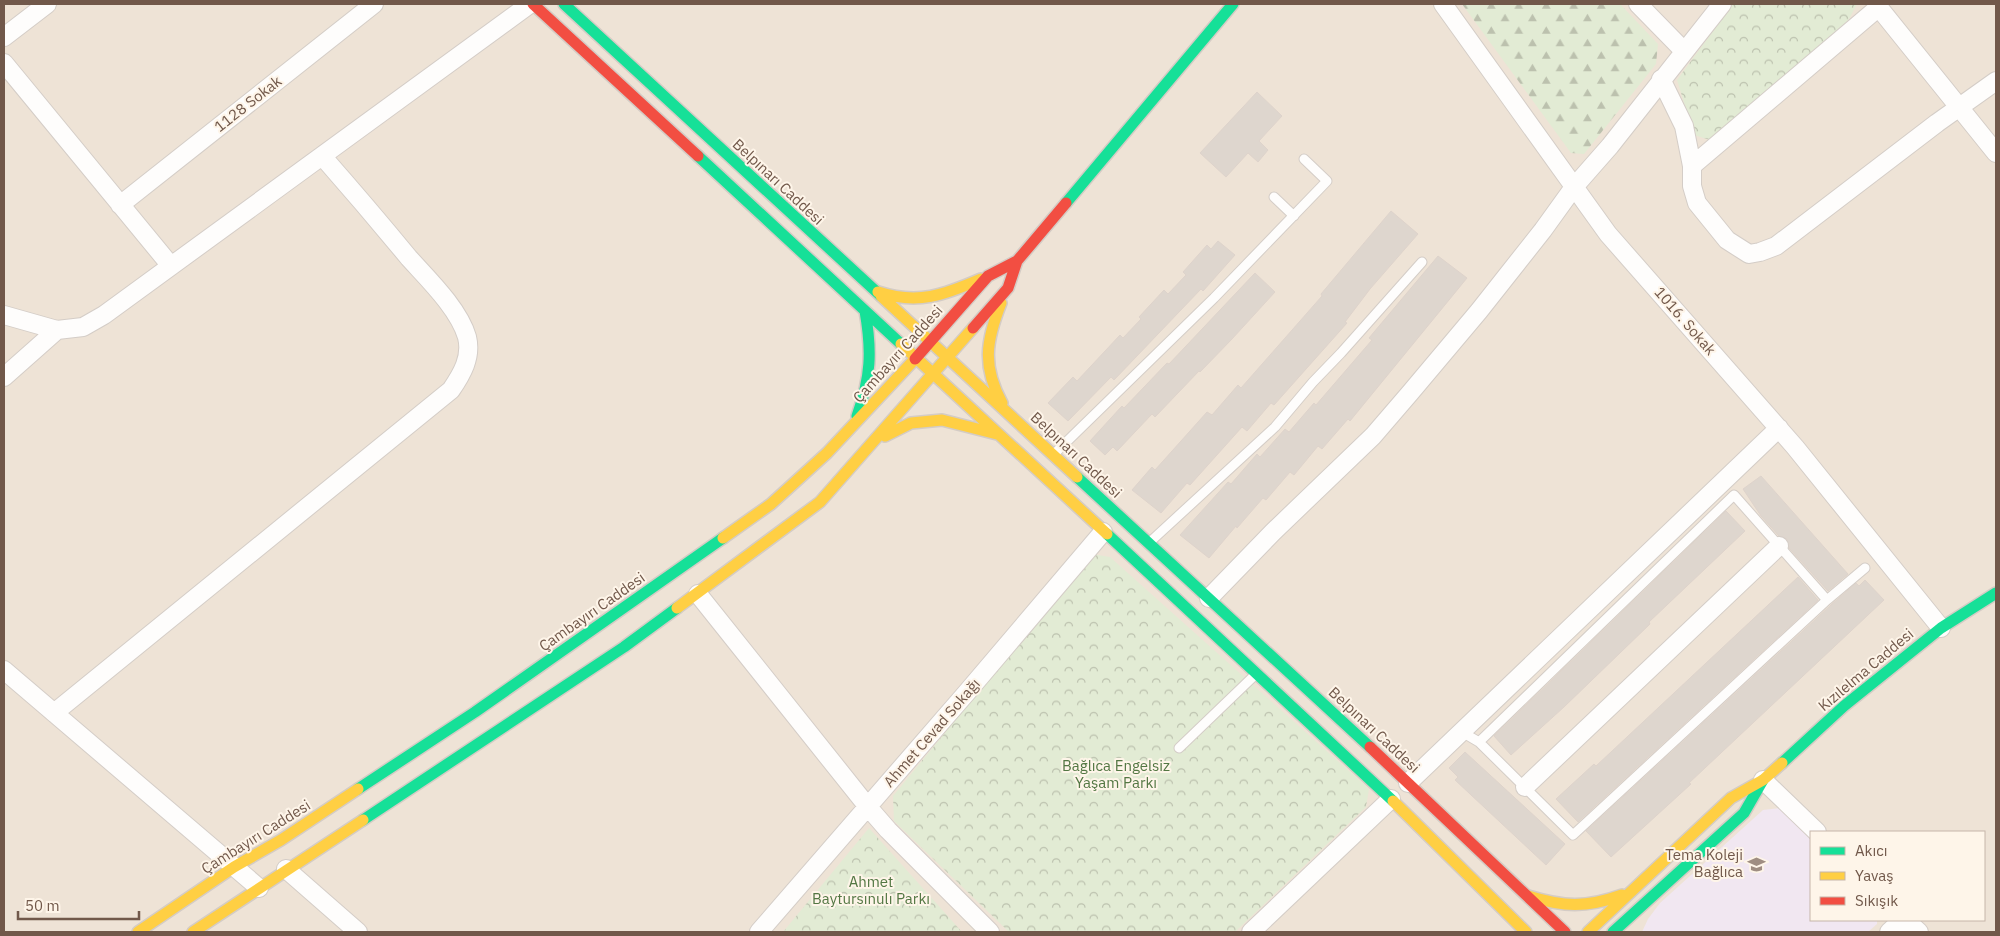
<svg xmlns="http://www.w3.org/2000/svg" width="2000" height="936" font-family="'IBM Plex Sans',sans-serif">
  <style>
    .residential { fill: #eee3d6; fill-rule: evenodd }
    .education { fill: #f1e7f1 }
    .forest { fill: url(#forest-firs) }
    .park { fill: url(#park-crowns) }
    .building { fill: #ded6ce; stroke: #ded3cb }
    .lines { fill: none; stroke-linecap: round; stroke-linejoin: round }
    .lane-casing { stroke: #d4cdc7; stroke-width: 11 }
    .street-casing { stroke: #d4cdc7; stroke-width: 20 }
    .fast-casing { stroke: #d4ccc5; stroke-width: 14 }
    .slow-casing { stroke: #d4ccc5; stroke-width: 14 }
    .jam-casing { stroke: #d4ccc5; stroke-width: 14 }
    .lane { stroke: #fefdfc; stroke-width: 9 }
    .street { stroke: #fefdfc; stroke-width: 18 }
    .fast { stroke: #16e098; stroke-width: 11 }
    .slow { stroke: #ffcf43; stroke-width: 11 }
    .jam { stroke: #f24e42; stroke-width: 11 }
    .labels { text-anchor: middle; stroke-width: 4; stroke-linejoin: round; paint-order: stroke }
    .street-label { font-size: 15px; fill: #71584a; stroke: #fef5e9 }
    .park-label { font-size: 15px; fill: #537743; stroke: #fef5e9 }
    .poi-label { font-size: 15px; fill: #71584a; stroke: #fef5e9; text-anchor: end }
  </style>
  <defs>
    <pattern id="forest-firs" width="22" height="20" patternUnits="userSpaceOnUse" patternTransform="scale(1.25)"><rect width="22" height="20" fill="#e2ebd4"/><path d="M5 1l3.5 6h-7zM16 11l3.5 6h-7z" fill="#bcc1ae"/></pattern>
    <pattern id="park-crowns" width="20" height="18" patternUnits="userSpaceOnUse" patternTransform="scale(1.25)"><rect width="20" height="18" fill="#e2ebd4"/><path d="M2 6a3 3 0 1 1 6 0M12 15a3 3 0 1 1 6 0" fill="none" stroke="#bcc1ae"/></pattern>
  </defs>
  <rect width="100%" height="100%" fill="#f5f0e9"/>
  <path class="residential" d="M4 4H1996V932H4ZM1811 832H1984V920H1811Z"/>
  <path class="education" d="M1780 808 1811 840V920H1877V924L1868 932H1642L1648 919 1660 903 1763 810Z"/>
  <path class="forest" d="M1462 4H1620L1658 44 1656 64 1584 154 1571 153Z"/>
  <path class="park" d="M1733 4H1857L1849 19 1819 51 1710 140 1694 135 1677 80Z
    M1092 554 1110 557 1369 789 1366 807 1235 932H1009L894 821 893 796Z
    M869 828 962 932H783Z"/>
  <path class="building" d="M1257 92 1282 116 1259 141 1268 150 1258 162 1248 153 1226 177 1200 153Z
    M1391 211 1418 234 1370 289 1345 322 1347 323 1274 405 1271 403 1247 431 1242 427 1190 485 1187 483 1161 513 1132 490 1152 467 1155 470 1207 412 1212 415 1238 385 1241 388 1322 296 1321 294Z
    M1218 241 1235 255 1203 291 1201 289 1114 380 1111 377 1068 421 1048 403 1073 377 1077 381 1120 335 1123 338 1141 319 1139 317 1164 290 1168 294 1186 275 1183 272 1207 245 1211 249Z
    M1438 256 1467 278 1350 421 1348 419 1322 449 1318 446 1294 475 1290 472 1266 500 1263 498 1237 528 1236 526 1209 558 1180 535 1228 482 1231 484 1257 454 1260 457 1285 429 1289 432 1314 403 1316 405 1372 340 1369 338Z
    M1255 273 1275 292 1232 339 1200 372 1199 371 1155 417 1152 414 1117 451 1113 447 1105 455 1090 441 1122 406 1124 408 1167 363 1169 364Z
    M1761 476 1848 574 1828 591 1789 548 1787 539 1779 536 1761 516 1743 489Z
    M1726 511 1745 531 1649 622 1650 624 1564 707 1511 755 1494 736Z
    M1798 577 1818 600 1578 822 1556 799 1594 764 1596 766Z
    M1865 580 1884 600 1689 783 1691 784 1611 857 1586 831 1831 605 1856 583 1859 586Z
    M1465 752 1565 844 1546 865 1455 780 1458 777 1449 768Z"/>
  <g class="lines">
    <defs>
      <path id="lane" d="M1274 197 1294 216
        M1054 454 1214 298 1327 181 1304 159
        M1151 541 1275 427 1313 382 1341 353 1422 262
        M1827 600 1865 568
        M1462 732 1479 742 1573 835 1827 600 1734 495 1479 742
        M1179 748 1256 674"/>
      <path id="street" d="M1443 4 1608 234 1795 447 1941 628
        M1638 4 1684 51
        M1876 4 1996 153
        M4 37 47 4
        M4 63 171 266
        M1661 79 1684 126 1692 166V186L1697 203 1727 240 1749 254 1760 252 1776 246 1937 123 1996 81
        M1692 166 1879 7
        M120 205 374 4
        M4 315 57 330 83 327 104 315 530 4
        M4 377 57 330
        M698 594 868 807 888 830 990 932
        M1209 598 1273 532 1373 436 1410 393 1479 311 1543 230 1574 187 1610 146 1722 4
        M4 670 259 888
        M54 713 451 390C462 374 472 357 467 337 459 309 428 279 409 258 381 224 352 190 323 157
        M1763 780 1817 832
        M1408 783 1779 428
        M1525 787 1779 546
        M286 869 358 932
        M1906 920 1919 932
        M759 932 968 691 1103 532
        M1251 932 1391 799
        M1889 932 1902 920"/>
      <path id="fast" d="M564 4 881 296
        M698 156 901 344
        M1066 203 1233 4
        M857 416C871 377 872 351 865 311
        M1077 477 1370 747
        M1107 534 1393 801
        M1782 763 1844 706 1941 628 1996 593
        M358 789 475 712 723 538
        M363 820 624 647 677 608
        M1613 932 1744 813 1763 780"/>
      <path id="slow" d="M878 292C918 305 944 295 981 279
        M881 296 1077 477
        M1001 303C986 341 982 366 1002 403
        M901 344 1107 534
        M885 436 911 423 942 420 997 434
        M723 538 771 504 827 453 915 359
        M677 608 820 502 973 328
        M1393 801 1526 932
        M1528 896C1564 907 1586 908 1622 895
        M138 932 234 867 281 840 358 789
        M193 932 363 820
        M1588 932 1731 798 1763 780 1782 763"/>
      <path id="jam" d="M533 4 698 156
        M973 328 1008 288 1017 261 1066 203
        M915 359 988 276 1017 261
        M1370 747 1565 932"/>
    </defs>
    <use href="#lane" class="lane-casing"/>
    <use href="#street" class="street-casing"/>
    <use href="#fast" class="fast-casing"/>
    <use href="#slow" class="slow-casing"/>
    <use href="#jam" class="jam-casing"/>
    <use href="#lane" class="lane"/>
    <use href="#street" class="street"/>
    <use href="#fast" class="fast"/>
    <use href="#slow" class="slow"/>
    <use href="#jam" class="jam"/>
  </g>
  <defs>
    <symbol id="school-bare" viewBox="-9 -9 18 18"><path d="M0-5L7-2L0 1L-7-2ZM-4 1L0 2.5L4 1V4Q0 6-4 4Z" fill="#9f8d82" stroke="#fef5e9" stroke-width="2.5" paint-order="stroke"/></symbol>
  </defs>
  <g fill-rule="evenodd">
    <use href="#school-bare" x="1744" y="852" width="25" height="25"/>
  </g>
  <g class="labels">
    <g class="street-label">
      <text transform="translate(248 104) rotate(-38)" y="5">1128 Sokak</text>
      <text transform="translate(778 182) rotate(43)" y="5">Belpınarı Caddesi</text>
      <text transform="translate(1685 321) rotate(49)" y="5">1016. Sokak</text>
      <text transform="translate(898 354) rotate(-48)" y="5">Çambayırı Caddesi</text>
      <text transform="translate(1076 455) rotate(43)" y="5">Belpınarı Caddesi</text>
      <text transform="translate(592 612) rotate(-35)" y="5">Çambayırı Caddesi</text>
      <text transform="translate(1866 670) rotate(-40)" y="5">Kızılelma Caddesi</text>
      <text transform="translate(1374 730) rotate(43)" y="5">Belpınarı Caddesi</text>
      <text transform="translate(932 733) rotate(-49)" y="5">Ahmet Cevad Sokağı</text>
      <text transform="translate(256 837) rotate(-32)" y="5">Çambayırı Caddesi</text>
    </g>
    <g class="park-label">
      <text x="1116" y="771">Bağlıca Engelsiz<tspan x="1116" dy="17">Yaşam Parkı</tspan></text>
      <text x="871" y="887">Ahmet<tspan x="871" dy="17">Baytursınulı Parkı</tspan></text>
    </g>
    <g class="poi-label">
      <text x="1743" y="860">Tema Koleji<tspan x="1743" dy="17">Bağlıca</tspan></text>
    </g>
  </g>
  <rect width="2000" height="936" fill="none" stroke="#71584a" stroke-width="10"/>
  <rect x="1810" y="831" width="175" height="90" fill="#fef5e9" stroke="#c6b6a9"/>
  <rect x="1820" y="847" width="25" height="8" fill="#16e098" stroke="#c6b6a9"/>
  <text x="1855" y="856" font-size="15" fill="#71584a">Akıcı</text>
  <rect x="1820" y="872" width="25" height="8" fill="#ffcf43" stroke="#c6b6a9"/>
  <text x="1855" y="881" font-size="15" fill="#71584a">Yavaş</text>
  <rect x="1820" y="897" width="25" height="8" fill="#f24e42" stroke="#c6b6a9"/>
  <text x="1855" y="906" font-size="15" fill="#71584a">Sıkışık</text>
  <path d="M18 911v8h121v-8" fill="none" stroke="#71584a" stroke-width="2.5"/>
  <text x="25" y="911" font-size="15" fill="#71584a" stroke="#fef5e9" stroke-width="4" paint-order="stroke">50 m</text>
</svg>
